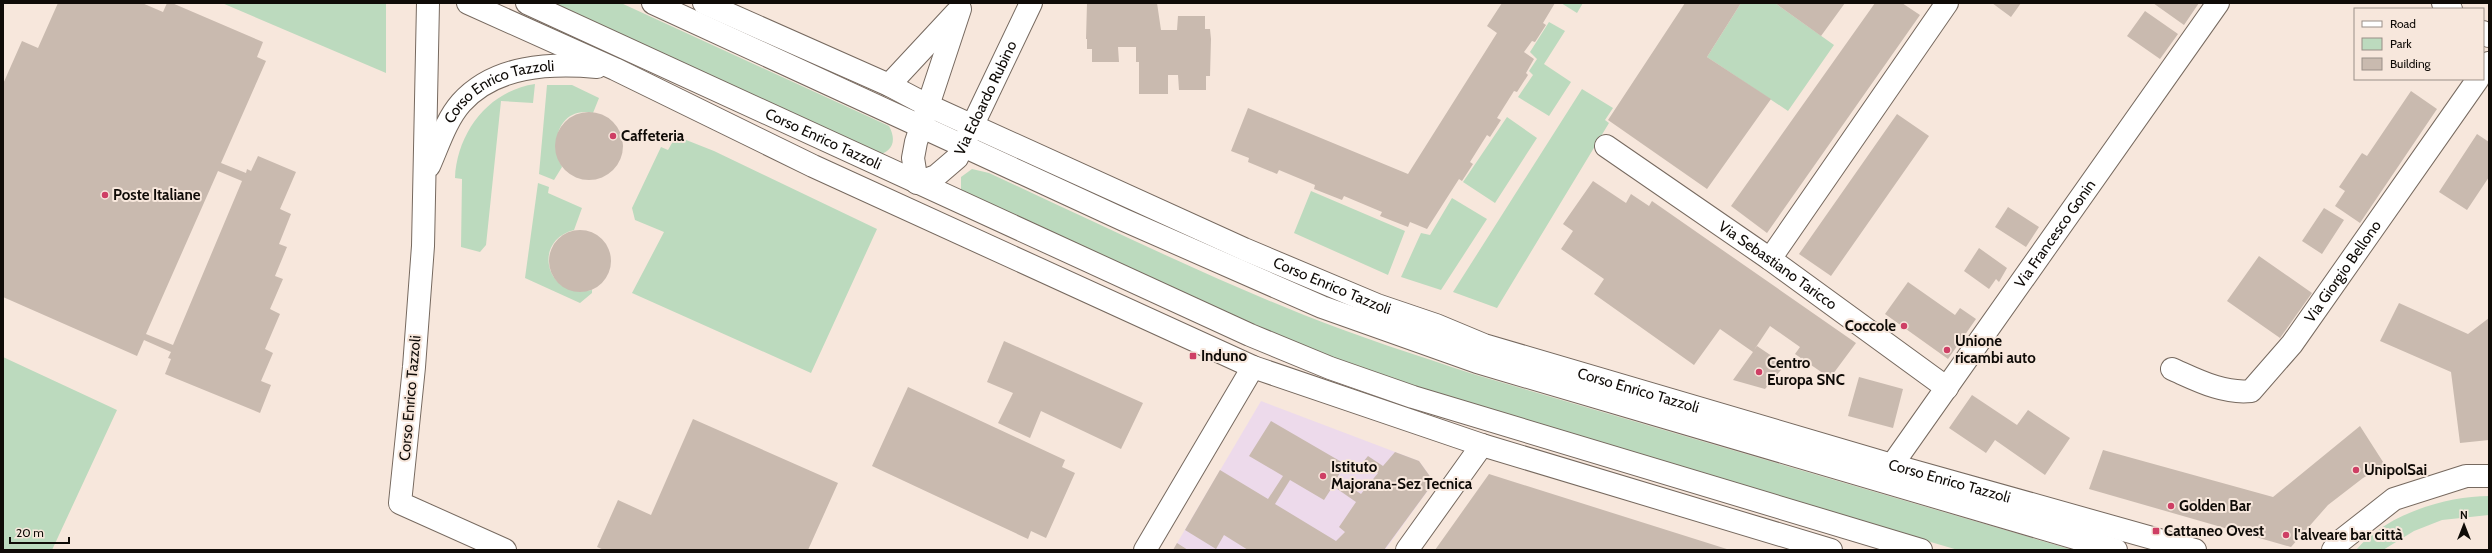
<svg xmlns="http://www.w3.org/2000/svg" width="2492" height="553" font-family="Cabin,sans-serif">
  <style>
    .education { fill: #eddaeb }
    .green { fill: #bcdabe }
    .building { fill: #c9baaf; fill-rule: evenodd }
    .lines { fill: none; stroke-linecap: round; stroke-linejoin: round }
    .minor-casing { stroke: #76695f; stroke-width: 24 }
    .tertiary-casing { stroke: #76695f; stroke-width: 24 }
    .minor { stroke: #fff; stroke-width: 22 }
    .tertiary { stroke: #fff; stroke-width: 22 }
    .poi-dot { fill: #ce3f65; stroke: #f7e7dc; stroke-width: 1.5 }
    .labels { text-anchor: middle; stroke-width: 4; stroke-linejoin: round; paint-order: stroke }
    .street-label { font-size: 15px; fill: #0f0b07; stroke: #f7e7dc }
    .poi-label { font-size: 15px; font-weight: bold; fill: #0f0b07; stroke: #f7e7dc; text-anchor: start }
  </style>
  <rect width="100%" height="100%" fill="#f7e7dc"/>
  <path class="education" d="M1261 401 1419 461 1434 482 1385 550H1173Z"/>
  <path class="green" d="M222 3H386V73Z
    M543 3H621L889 126C897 141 893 152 875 156Z
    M1561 3H1583L1577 13Z
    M1741 3H1775L1834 45 1788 111 1707 57Z
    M1549 22 1565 31 1544 64 1571 82 1549 116 1518 97 1533 75 1529 71 1537 59 1530 52Z
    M535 84 533 103 501 101 486 245 480 252 461 247 462 179 455 178C457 133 488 91 535 84Z
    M547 85H572L599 98 593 113C561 106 548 141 562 167L554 180 539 174Z
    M1582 89 1613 108 1605 120 1609 123 1497 308 1453 292Z
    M1507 117 1537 138 1495 203 1463 182Z
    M676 136 714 151 877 229 811 373 632 293 664 232 635 220 632 208 661 147 668 150Z
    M972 169 989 173C1093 221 1197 272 1304 315 1359 337 1416 355 1473 374L2073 550H1958L1463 405 1293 345 961 192V177Z
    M538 183 549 187 548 193 582 208 574 230C531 241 546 300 592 290V293L580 303 525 278Z
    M1311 191 1405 231 1388 275 1294 233Z
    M1452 198 1487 219 1441 290 1401 277 1421 233 1430 235Z
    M3 357 117 410 52 550H3Z
    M2489 496V515L2442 520 2414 531 2383 550H2356C2385 515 2445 496 2489 496Z"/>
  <path class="building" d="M58 3H142L163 12 167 3H172L263 42 257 57 266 61 221 163 246 173 247 169 251 171 258 156 296 172 280 209 291 214 279 244 287 247 275 276 283 279 270 309 280 314 265 349 273 353 261 381 271 385 260 413 165 374 171 359 168 358 171 352 144 340 137 356 3 297V84L22 41 38 48ZM218 171 242 181 173 345 146 334Z
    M1087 3H1157L1161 30H1177L1178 16H1205V29H1210L1211 39 1210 76H1206V90H1179L1178 75H1168V94H1139V62H1136V47H1118L1119 62H1092V49H1087V39H1086Z
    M1502 3H1555L1543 23 1546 25 1535 42 1532 41 1524 52 1534 59 1526 73 1528 75 1517 92 1514 91 1497 118 1501 120 1490 137 1487 135 1470 162 1473 164 1462 181 1459 179 1427 229 1410 222 1408 227 1380 216 1382 212 1344 196 1342 200 1314 189 1315 185 1279 170 1277 174 1248 162 1249 158 1231 151 1248 108 1408 174 1497 33 1487 26Z
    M1685 3H1741L1707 57 1771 99 1707 189 1608 120Z
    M1775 3H1845L1821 36Z
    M1875 3H1902L1920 15 1767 233 1731 206Z
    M1992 3H2021L2011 17Z
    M2153 3H2199L2184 25Z
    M2145 11 2178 34 2160 59 2127 36Z
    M2411 91 2437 109 2360 223 2335 206 2345 191 2339 187 2362 153 2367 156Z
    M555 146a34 34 0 1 1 68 0a34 34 0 1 1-68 0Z
    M1897 114 1929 136 1831 276 1799 254Z
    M2477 134 2489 142V177L2467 210 2439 192Z
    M1593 181 1626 203 1631 194 1649 206 1652 201 1856 343 1830 378 1795 354 1800 347 1770 326 1754 350 1757 346 1785 365 1765 389 1733 380 1753 352 1720 329 1694 365 1594 294 1604 279 1561 249 1573 231 1563 224Z
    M2008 207 2039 227 2026 247 1995 227Z
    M2324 208 2344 220 2322 254 2302 241Z
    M549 261a31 31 0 1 1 62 0a31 31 0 1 1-62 0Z
    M1979 248 2007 268 1999 282 1996 279 1989 289 1964 271Z
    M2259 256 2312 293 2280 338 2227 301Z
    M1908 282 1955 315 1960 308 1976 319 1948 359 1885 314Z
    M2399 303 2468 334 2489 318V440L2460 443 2451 372 2380 341Z
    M1004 341 1143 403 1121 449 1041 411 1030 438 998 423 1013 393 987 382Z
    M1859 377 1903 389 1893 428 1848 416Z
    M908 387 1065 460 1062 467 1075 473 1046 538 1031 531 1028 539 872 466Z
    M1972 395 2017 425 2028 410 2070 438 2045 475 1995 440 1986 453 1949 428Z
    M693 419 838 483 808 550H604L597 547 618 500 651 515Z
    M1271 421 1345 464 1337 478 1361 494 1378 473 1363 462 1368 456 1383 466 1395 452 1419 461 1434 482 1384 550H1248L1224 535 1216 549 1185 530 1220 470 1268 499 1283 476 1249 456ZM1290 480 1324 500 1333 486 1356 502 1339 527 1345 532 1336 541 1275 504Z
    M2360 426 2385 465 2363 478 2328 505 2291 547 2089 489 2103 450 2273 497Z
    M1489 474 1730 550H1435Z
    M1177 543 1188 550H1173Z"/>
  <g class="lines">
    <defs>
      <g id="minor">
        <path d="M428 3 423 246 414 367 400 503 505 550"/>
        <path d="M468 3 615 69 813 166 1253 367 1482 445 1831 550"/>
        <path id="s1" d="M704 3 889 85 927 105 1244 249 1377 305 1436 325 1484 345 1892 465 2195 550"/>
        <path d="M2443 3 2451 9"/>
        <path id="s2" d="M960 9 916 142 913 158 917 183 936 176 957 158 1031 3"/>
        <path d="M2483 32 2489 36"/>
        <path d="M2483 71 2489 63"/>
        <path d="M889 85 956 13"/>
        <path id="s3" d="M1606 146 1770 259 1947 388"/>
        <path id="s4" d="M429 166C438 146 446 120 461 103 495 65 550 63 597 67"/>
        <path d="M1770 259 1947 3"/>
        <path id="s5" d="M2172 369C2197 380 2223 394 2251 391L2292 344 2478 79"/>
        <path id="s6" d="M1892 465 2218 3"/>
        <path d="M1145 550 1253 367"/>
        <path d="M1407 550 1482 445"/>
        <path d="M2333 550 2338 543 2394 499 2466 476H2489"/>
      </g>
      <g id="tertiary">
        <path id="s7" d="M527 3 1250 335 1330 368 1413 397 1921 550"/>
        <path d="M653 3 1124 220 1322 307 1477 362 2116 550"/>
      </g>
    </defs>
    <use href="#minor" class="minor-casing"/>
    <use href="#tertiary" class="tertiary-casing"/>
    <use href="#minor" class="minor"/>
    <use href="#tertiary" class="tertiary"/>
  </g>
  <g class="poi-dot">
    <circle cx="613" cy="136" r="4"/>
    <circle cx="105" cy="195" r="4"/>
    <circle cx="1904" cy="326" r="4"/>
    <circle cx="1947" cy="350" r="4"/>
    <rect x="1189" y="352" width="8" height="8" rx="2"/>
    <circle cx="1759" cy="372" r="4"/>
    <circle cx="2356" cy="470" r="4"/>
    <circle cx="1323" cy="476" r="4"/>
    <circle cx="2171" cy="506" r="4"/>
    <rect x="2152" y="527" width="8" height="8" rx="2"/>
    <circle cx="2286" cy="535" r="4"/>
  </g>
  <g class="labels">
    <g class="street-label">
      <text dy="5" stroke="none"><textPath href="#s4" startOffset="111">Corso Enrico Tazzoli</textPath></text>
      <text dy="5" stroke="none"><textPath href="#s2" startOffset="296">Via Edoardo Rubino</textPath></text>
      <text dy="5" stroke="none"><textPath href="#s7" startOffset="326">Corso Enrico Tazzoli</textPath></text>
      <text dy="5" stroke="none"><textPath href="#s6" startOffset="283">Via Francesco Gonin</textPath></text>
      <text dy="5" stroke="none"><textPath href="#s3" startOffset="209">Via Sebastiano Taricco</textPath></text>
      <text dy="5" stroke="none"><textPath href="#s5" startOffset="234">Via Giorgio Bellono</textPath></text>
      <text dy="5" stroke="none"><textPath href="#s1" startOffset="689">Corso Enrico Tazzoli</textPath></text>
      <text dy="5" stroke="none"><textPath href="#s1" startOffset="1013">Corso Enrico Tazzoli</textPath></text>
      <text transform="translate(410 398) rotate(-85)" y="5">Corso Enrico Tazzoli</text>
      <text dy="5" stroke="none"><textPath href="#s1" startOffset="1337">Corso Enrico Tazzoli</textPath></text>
    </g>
    <g class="poi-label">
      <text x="621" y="141">Caffeteria</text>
      <text x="113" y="200">Poste Italiane</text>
      <text x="1896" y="331" text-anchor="end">Coccole</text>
      <text x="1955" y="346">Unione<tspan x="1955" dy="17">ricambi auto</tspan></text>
      <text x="1201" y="361">Induno</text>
      <text x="1767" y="368">Centro<tspan x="1767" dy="17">Europa SNC</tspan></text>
      <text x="1331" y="472">Istituto<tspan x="1331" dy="17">Majorana-Sez Tecnica</tspan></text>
      <text x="2364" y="475">UnipolSai</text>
      <text x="2179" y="511">Golden Bar</text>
      <text x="2164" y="536">Cattaneo Ovest</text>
      <text x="2294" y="540">l'alveare bar città</text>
    </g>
  </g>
  <rect width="2492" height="553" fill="none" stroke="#0f0b07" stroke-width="8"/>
  <rect x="2354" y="8" width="130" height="72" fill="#f7e7dc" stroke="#9a8f87"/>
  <rect x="2362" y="21" width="20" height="6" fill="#ffffff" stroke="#9a8f87"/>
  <text x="2390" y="28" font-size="12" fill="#0f0b07">Road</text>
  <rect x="2362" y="38" width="20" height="12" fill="#bcdabe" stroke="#9a8f87"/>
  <text x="2390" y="48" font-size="12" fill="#0f0b07">Park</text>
  <rect x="2362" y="58" width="20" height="12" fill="#c9baaf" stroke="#9a8f87"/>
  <text x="2390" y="68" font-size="12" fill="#0f0b07">Building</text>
  <g transform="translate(2464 525)" stroke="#f7e7dc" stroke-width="3" paint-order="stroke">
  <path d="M0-3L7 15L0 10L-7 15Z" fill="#0f0b07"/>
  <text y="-6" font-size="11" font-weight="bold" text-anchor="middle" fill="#0f0b07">N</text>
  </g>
  <path d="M10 537v6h59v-6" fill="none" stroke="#0f0b07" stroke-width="2"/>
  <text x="16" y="537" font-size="12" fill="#0f0b07" stroke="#f7e7dc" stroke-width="3" paint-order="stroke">20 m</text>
</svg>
